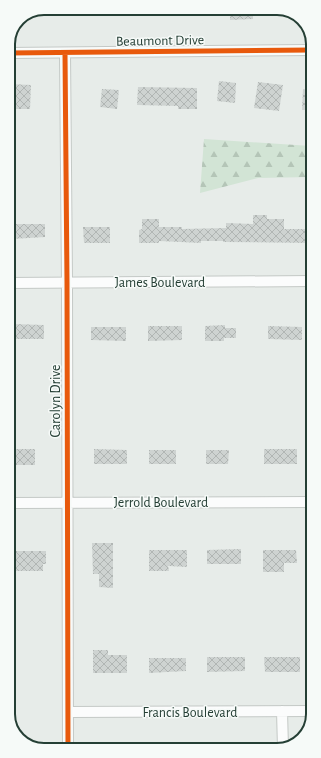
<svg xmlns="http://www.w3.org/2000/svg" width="321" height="758" font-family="'Alegreya Sans',sans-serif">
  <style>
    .forest { fill: url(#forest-firs) }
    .building { fill: url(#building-cross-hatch) }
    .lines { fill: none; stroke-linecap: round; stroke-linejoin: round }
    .street-casing { stroke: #c4c9c6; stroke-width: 12 }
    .street { stroke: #fbfcfc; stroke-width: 10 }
    .cycleway-casing { stroke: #f6faf8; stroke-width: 8 }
    .cycleway { stroke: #e8590c; stroke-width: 5 }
    .labels { text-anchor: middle; stroke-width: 3; stroke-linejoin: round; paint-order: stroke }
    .street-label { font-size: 14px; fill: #253f35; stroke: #f6faf8 }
    .rim { fill: none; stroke: #253f35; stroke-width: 2 }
  </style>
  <defs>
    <pattern id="forest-firs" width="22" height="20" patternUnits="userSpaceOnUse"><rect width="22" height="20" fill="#d2e4d5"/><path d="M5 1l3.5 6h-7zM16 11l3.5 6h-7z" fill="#b4c5b7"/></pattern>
    <pattern id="building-cross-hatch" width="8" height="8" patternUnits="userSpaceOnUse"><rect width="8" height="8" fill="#ced3d1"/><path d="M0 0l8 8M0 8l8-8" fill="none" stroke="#b1b6b4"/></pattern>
  </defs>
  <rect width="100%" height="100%" fill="#e7ece9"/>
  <path class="forest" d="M204 139 311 146 312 177 258 178 200 193Z"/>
  <path class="building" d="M230 8H253V19L230 20Z
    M219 81 236 83 235 103 217 101Z
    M258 82 283 85 279 111 254 108Z
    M10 84 31 85 30 109H10Z
    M138 87 197 88V109H178V106L137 105Z
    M102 89 119 90 117 109 100 107Z
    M303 89 311 90V110H302Z
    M253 215H267V219H284V229H312V243L223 242V241H201V243L159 241V243H139V230L142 229V219H159V227H182V229L226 228V223L253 224Z
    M12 224H45V237L12 239Z
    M83 227H110V243H84Z
    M13 324 44 325V339H13Z
    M225 325V328H236V338H224V341H205V326Z
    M148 326H182V340L148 341Z
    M268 326 302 327V340L268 339Z
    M91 327H126V341L91 340Z
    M14 449H35V465H14Z
    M94 449 127 450V464H94Z
    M264 449H297V464H264Z
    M149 450H176V464H149Z
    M206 450H229L228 464H206Z
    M92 543H113V588L99 587V574H93Z
    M241 549V564H207V550Z
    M149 550H187V567L168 566 169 571H149Z
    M263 550H296L297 563H284V572H263Z
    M14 551H46V564H43V571H14Z
    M93 650H108V655H127V673H93Z
    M207 657H245V671L207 672Z
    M264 657H300V672H265Z
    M149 658H186V671L149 673Z"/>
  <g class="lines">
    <defs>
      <path id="street" d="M8 53 311 50
        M65 53 67 283 68 750
        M9 283 312 281
        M9 503 312 502
        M282 711 283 748
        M68 712 313 711"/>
    </defs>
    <use href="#street" class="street-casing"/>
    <use href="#street" class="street"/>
    <defs>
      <path id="cycleway" d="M8 53 311 50
        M65 53 67 283 68 750"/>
    </defs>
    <use href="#cycleway" class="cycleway-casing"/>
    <use href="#cycleway" class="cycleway"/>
  </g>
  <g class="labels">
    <g class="street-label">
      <text transform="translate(160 40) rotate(-1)" y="5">Beaumont Drive</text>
      <text x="160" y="287">James Boulevard</text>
      <text transform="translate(55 401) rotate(-90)" y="5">Carolyn Drive</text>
      <text x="161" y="507">Jerrold Boulevard</text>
      <text x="190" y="717">Francis Boulevard</text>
    </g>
  </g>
  <path d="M0 0H321V758H0ZM44 15H277A29 29 0 0 1 306 44V714A29 29 0 0 1 277 743H44A29 29 0 0 1 15 714V44A29 29 0 0 1 44 15Z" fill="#f6faf8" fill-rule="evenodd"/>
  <path class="rim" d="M44 15H277A29 29 0 0 1 306 44V714A29 29 0 0 1 277 743H44A29 29 0 0 1 15 714V44A29 29 0 0 1 44 15Z"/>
</svg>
